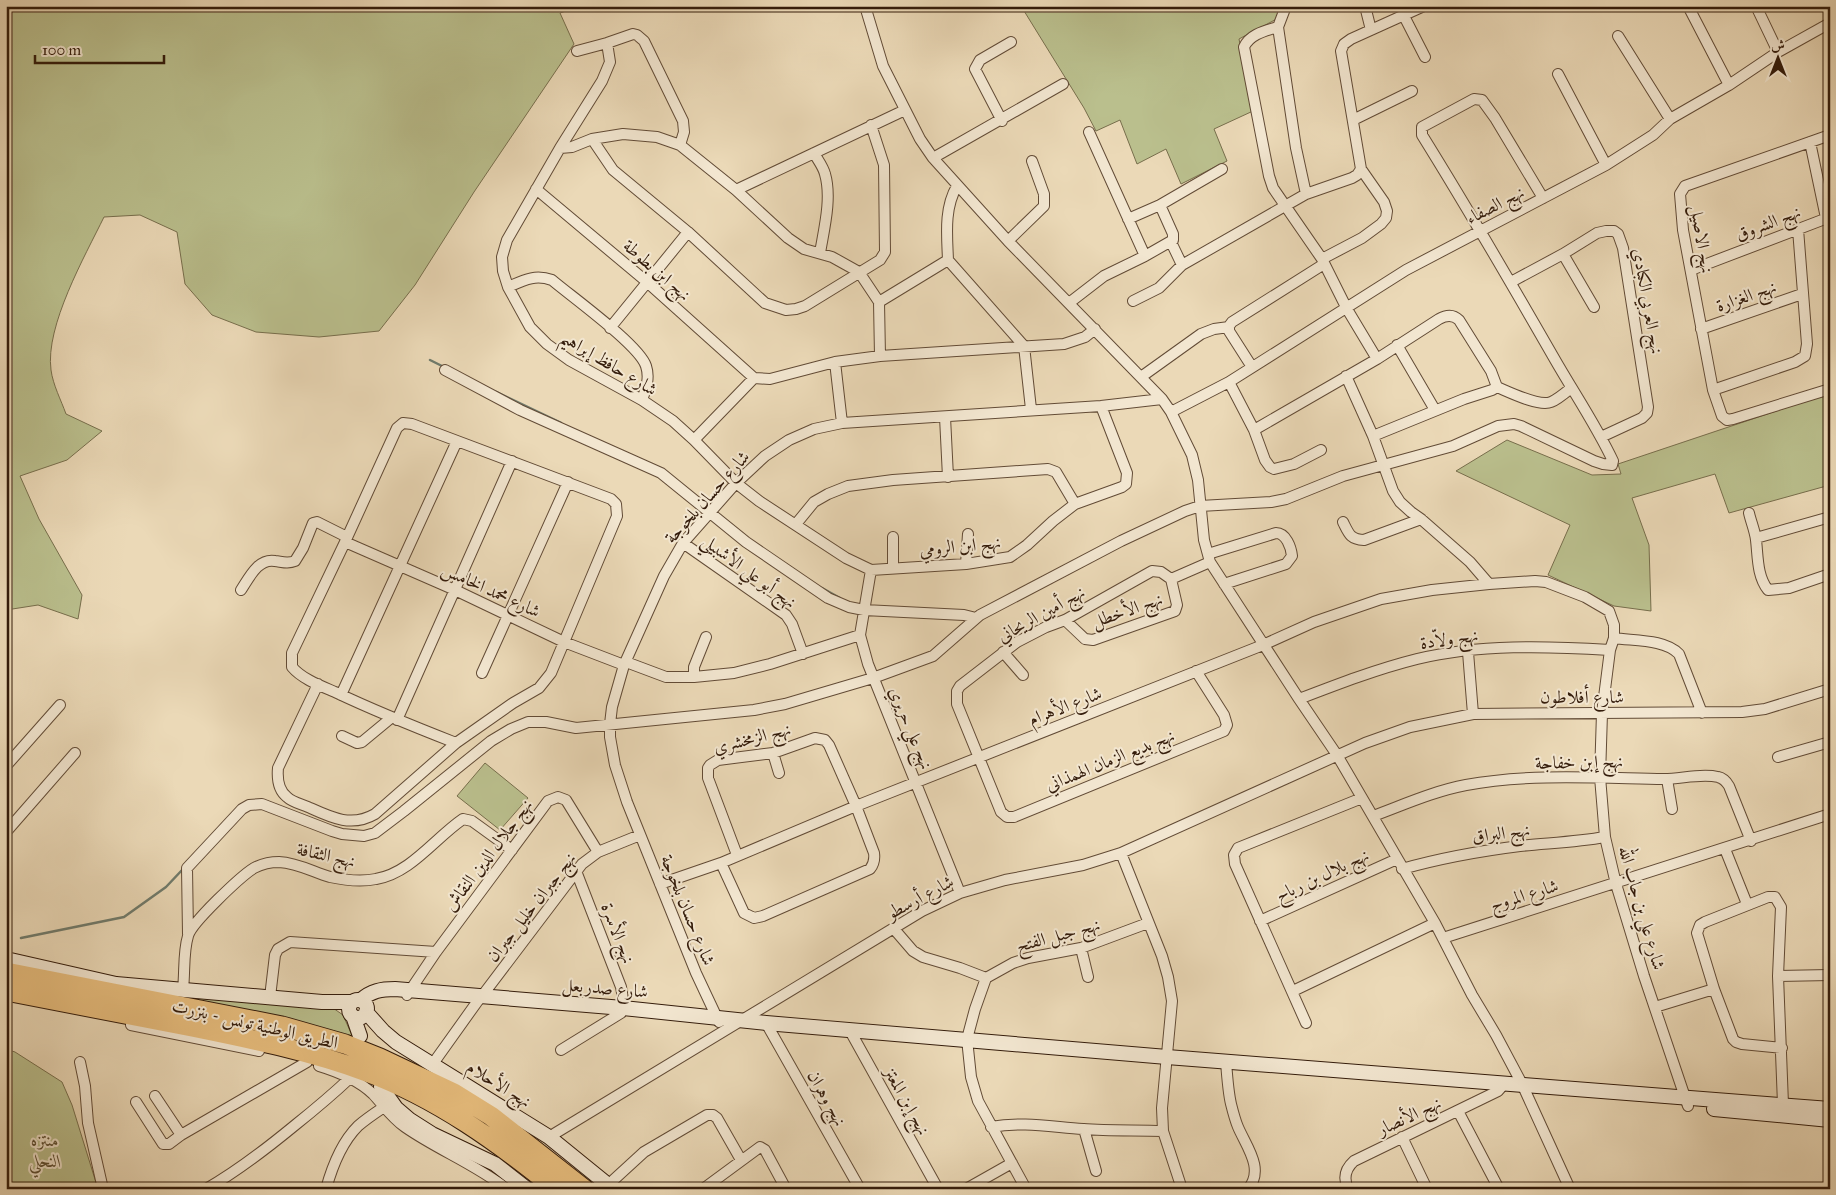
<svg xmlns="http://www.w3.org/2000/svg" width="1836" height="1195" font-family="'IM FELL Great Primer',Amiri,serif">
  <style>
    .green { fill: #babf8d; stroke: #776e4c }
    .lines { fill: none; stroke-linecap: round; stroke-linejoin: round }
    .stream { stroke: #707b6c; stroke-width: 2.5 }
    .street-casing { stroke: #624b36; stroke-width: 12 }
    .secondary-casing { stroke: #341c0b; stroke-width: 16 }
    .highway-casing { stroke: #341c0b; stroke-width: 21 }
    .street { stroke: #f2e6d0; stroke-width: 10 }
    .secondary { stroke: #f2e6d0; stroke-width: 14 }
    .highway { stroke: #e6bc7c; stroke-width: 19 }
    .labels { text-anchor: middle; stroke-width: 4; stroke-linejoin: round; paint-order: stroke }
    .street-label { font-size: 18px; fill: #341c0b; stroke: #f2e6d0 }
    .park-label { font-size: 18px; font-style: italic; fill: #5c4d32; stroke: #f2e6d0 }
  </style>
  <rect width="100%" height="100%" fill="#ebd9b7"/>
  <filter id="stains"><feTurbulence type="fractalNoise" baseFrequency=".004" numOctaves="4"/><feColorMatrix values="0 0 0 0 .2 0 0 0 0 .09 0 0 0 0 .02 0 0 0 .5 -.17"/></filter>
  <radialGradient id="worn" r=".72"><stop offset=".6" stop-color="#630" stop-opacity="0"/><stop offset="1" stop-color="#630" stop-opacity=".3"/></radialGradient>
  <path class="green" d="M6 6H581L560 13 574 44 474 192 415 285 379 331 319 337 256 332 212 315 185 284 177 232 140 215 104 217C85 256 45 326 51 370 53 385 61 400 66 414L102 431 67 460 20 476 39 519 82 595 78 619 38 605 6 610Z
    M1021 6H1285L1286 14 1239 39 1253 111 1214 129 1227 161 1181 184 1166 149 1137 164 1120 120 1096 131 1084 108Z
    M1830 393V485L1729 513 1715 474 1632 498 1649 545 1651 611 1614 606 1548 575 1570 525 1456 471 1507 440 1592 475 1621 474 1618 464Z
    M485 763 528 798 500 830 457 796Z
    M143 990 333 1008 343 1015 354 1040 292 1019Z
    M6 1049 15 1052 62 1082 72 1105 98 1189H6Z"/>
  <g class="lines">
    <path class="stream" d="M430 360 444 367
      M496 392 561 423
      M822 588 840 598
      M21 938 124 917 166 887 183 869"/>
    <defs>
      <path id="street" d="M865 6 883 66 920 139 933 158 1008 241 1162 399 1171 412 1192 455 1198 480 1204 540 1210 562 1299 699 1337 755 1435 923 1472 995 1496 1035 1522 1084 1570 1189
        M1286 6 1278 27C1265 31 1250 34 1244 47L1269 176 1273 188 1322 259 1347 309 1377 359
        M1365 6 1371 30
        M1688 6 1729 85
        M1756 6 1778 52
        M1404 16 1425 57
        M1278 27 1296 148 1306 194
        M1618 36 1670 119
        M577 51 607 43 633 34 637 35 644 41 683 121 684 132 680 145
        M1558 74 1606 165
        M1353 120 1412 91
        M1002 121 975 69 980 60 1011 42
        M1830 135 1685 186 1680 194 1683 230 1713 390 1722 416 1727 420 1733 419 1830 389
        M592 139 613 170 688 232 765 303 786 310 796 309 805 306 880 260 885 252 884 165 871 125
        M1810 142 1826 218
        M560 148 602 81 610 62 607 43
        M814 153C817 159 823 166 825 174 832 198 824 229 820 253
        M933 158 1063 84
        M957 186C944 208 947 235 948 260L1024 346 1031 409
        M536 189 647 282 754 378
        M736 190 905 110
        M1128 219 1160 205 1222 169
        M1008 241 1044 206V194L1032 161
        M1171 242 1182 265 1306 194 1352 178 1357 175 1361 169
        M1563 254 1594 307
        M1145 256 1173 240V234L1160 205
        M1322 259 1362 238 1381 224 1386 218 1387 211 1384 202 1361 169 1341 51 1344 44 1351 39 1424 6
        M1691 270 1830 217
        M1511 282 1563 254 1597 233 1606 231H1614L1618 234 1623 248 1648 407 1647 413 1642 418 1601 437
        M508 287C524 280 535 274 552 280 572 297 639 345 646 366 650 378 646 389 642 400
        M1133 301 1159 288 1182 265
        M879 302 948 260
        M1069 303 1104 276 1145 256 1089 132
        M610 328 688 232
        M1701 329 1802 294
        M1397 345 1435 410
        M880 356 879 302 859 272 832 257 804 249 788 238 736 190 680 145 657 137 623 134 592 139 572 147 560 148 507 240 502 257 503 271 508 287 530 327 547 344 569 360 642 400 673 421 694 440 736 483 759 501 846 558 871 570 966 564 1010 557 1027 545 1053 521 1075 504 1122 487 1126 484 1127 473 1101 406
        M835 362 842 423
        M1252 367 1229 331V326L1232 322 1324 264
        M445 370 520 410 661 473 746 542 828 598 849 607 864 610 964 615 976 618
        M1346 376 1373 436 1393 491 1400 502 1411 512 1421 519 1470 562 1489 584
        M1141 377 1201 334 1214 329 1229 327
        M1229 382 1254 430 1265 460 1270 467 1274 469 1294 464 1321 450
        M1497 387C1509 392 1539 407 1551 402 1558 399 1565 393 1571 388
        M1713 390 1795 362 1805 356 1807 344 1798 229
        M1171 412 1229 382 1406 270 1606 165 1653 135 1670 119 1729 85 1778 52 1830 23
        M945 417 948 477
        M1254 430 1377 359 1439 319C1446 315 1453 314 1459 320L1491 371 1497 387
        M1373 436 1464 399 1492 390 1497 387
        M694 440 754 378 770 379 835 362 880 356 1064 344 1085 337 1095 329
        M1749 513C1751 522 1755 531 1756 540 1758 557 1757 576 1768 590L1789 588 1830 574
        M1343 522C1349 534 1350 539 1364 540L1421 519
        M796 524 814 502 828 494 848 486 893 480 1048 469 1056 472 1075 504
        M1756 538 1830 517
        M345 542 455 590 564 642 624 665
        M683 543 786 615 792 624 803 654
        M1208 554 1276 533C1286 533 1291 547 1292 556L1286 564 1224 584
        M966 564 968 534
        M893 568V537
        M871 570 860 635 868 664 960 893
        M241 590C249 578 258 558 275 561 283 562 288 564 295 561L303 548 313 523 317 522 347 537
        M1065 620 1085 639 1093 640 1175 611 1177 605 1171 579
        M1614 638C1634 641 1665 639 1679 654L1702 713
        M1003 652 1023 675
        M1468 652 1473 714
        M626 662 666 677H694L734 673 770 664 860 635
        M1196 671 1224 715 1227 725 1224 731 1014 817H1007L1001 812 957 704V691L960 686 1017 642 1046 627 1065 620 1152 571 1161 572 1171 579 1210 562
        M482 673 568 482
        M694 677V667L706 637
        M318 684 278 768C277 779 278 790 287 797 292 802 301 804 308 807 330 817 351 828 375 814L456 743 513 703 539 688 551 673 617 516 616 504 611 499 412 424 403 423 397 428 345 542 292 653V667C302 679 321 686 335 692 375 711 415 727 456 743
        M341 695 457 441
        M1299 699C1338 684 1377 669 1417 659 1479 644 1547 646 1610 650
        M397 720 512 461
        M342 736 357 743 362 742 391 718
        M773 753 779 773
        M1778 757 1830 742
        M6 766 60 705
        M1667 779 1672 809
        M1373 816C1403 805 1434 791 1466 785 1530 773 1600 778 1664 779 1681 779 1701 773 1718 777 1723 778 1726 781 1729 786L1751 841
        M6 832 75 753
        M1725 849 1747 904
        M1121 853 1162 956 1168 977 1172 1001 1162 1108 1163 1131 1182 1189
        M721 863 744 913 754 918 763 916 870 869C874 864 875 860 874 853L856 806 829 745 825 740 815 738 773 753 718 760 710 765 708 768V778L737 855
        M1402 869C1441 858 1480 851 1520 846 1549 843 1577 842 1605 837
        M660 884 721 863 856 806 1263 645 1314 622 1381 599 1432 590 1489 584 1535 581 1546 582 1585 597 1609 611 1614 625V638L1610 650 1602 713 1600 777 1605 837 1616 884 1644 976 1688 1106
        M1260 921 1397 859
        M894 929 913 951 923 957 960 968 986 978
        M188 934 187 868 242 809 249 805 262 804 332 831 342 834 364 836 375 833 404 811 491 741 511 729 528 722H546L576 728 754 710 785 704 873 678 933 656 980 615 1121 541 1185 511 1200 506 1271 502 1286 499 1343 476 1453 446 1498 426 1514 424 1521 426 1594 461 1603 464 1612 465 1613 461C1596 425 1574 393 1554 358 1511 283 1468 209 1422 135V127L1474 99 1482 100 1495 118 1543 198
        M1443 938 1830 814
        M1081 948 1088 977
        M1778 976 1830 975
        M183 989C185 972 183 952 188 936 191 923 241 876 254 868 262 864 270 862 279 862 298 863 313 872 330 877 344 880 362 882 376 879 411 873 435 838 463 819L472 821 512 850
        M1293 991 1435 923
        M407 995 436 952 548 801 558 797 566 800 598 852
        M270 997 275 955 278 949 290 942 436 952
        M1655 1007 1714 989
        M719 1022 696 973 627 802 615 765 610 737V724L612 707 624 665 664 576 683 543 736 483 765 456 789 440 814 429 842 423 1101 406 1162 399
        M766 1023 860 1189
        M1306 1023 1235 864 1234 855 1238 848 1362 798
        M131 1025 259 1051
        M849 1029 938 1189
        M1782 1048 1742 1044 1736 1042 1733 1039 1714 989 1697 933 1700 925 1705 922 1768 897H1775L1781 907 1778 976 1783 1104
        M561 1050 621 1013C624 1004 623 996 621 987L576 871
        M1226 1061C1227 1075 1228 1091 1231 1104 1233 1112 1235 1120 1238 1127 1246 1146 1265 1169 1248 1189
        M80 1062 85 1086 88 1123 103 1189
        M432 1065 477 1002 482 996 582 864 598 852 640 835
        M319 1066C339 1072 358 1080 373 1094 384 1106 392 1118 405 1127 438 1150 475 1164 507 1189
        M155 1096 181 1135
        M136 1102 163 1144H169L181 1135 307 1062
        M1458 1111 1499 1189
        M991 1127C1022 1121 1052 1127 1083 1129 1110 1131 1137 1130 1163 1131
        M1084 1129 1096 1171
        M549 1137 922 911 960 893 1005 880 1083 865 1121 853 1365 743 1410 727 1473 714 1742 712 1765 709 1830 689
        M1402 1137 1427 1189
        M608 1185 644 1152 707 1115H713L717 1118 741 1160
        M206 1189C238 1171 266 1149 294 1126 314 1110 332 1095 350 1078
        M326 1189C332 1167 342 1142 358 1126 366 1119 375 1113 384 1107
        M703 1189 760 1147 765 1150 786 1189
        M966 1189 1012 1163
        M1026 1189 978 1101 971 1077 967 1039 975 1009 986 978 1013 963 1028 958 1081 948 1148 923
        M1348 1189C1343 1178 1345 1169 1354 1161L1498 1091 1505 1083"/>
      <path id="secondary" d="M6 959 116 984 322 1002H352
        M361 1000C371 991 381 989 395 989L623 1008 766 1023 1167 1057 1830 1109
        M349 1009a9 9 0 1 1 18 0a9 9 0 1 1-18 0Z
        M366 1012 383 1031 396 1042 549 1137 613 1189
        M353 1016 360 1036
        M381 1087 396 1108 410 1120 432 1134 495 1164 527 1189
        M1714 1109 1830 1120"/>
      <path id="highway" d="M6 972 282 1026 345 1044 380 1058 454 1093 491 1116 584 1189
        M6 991C68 1003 130 1015 192 1027 251 1039 310 1051 367 1072 437 1098 498 1142 556 1189"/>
    </defs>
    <use href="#street" class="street-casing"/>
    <use href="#secondary" class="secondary-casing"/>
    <use href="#highway" class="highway-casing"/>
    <use href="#street" class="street"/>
    <use href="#secondary" class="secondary"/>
    <use href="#highway" class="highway"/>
  </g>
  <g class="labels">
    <g class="street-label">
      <text transform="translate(1495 205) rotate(-27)" y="6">نهج الصفاء</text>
      <text transform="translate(1768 223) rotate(-21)" y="6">نهج الشروق</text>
      <text transform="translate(1702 239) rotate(81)" y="6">نهج الاصيل</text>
      <text transform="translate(657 270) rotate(41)" y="6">نهج ابن بطوطة</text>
      <text transform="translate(1746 296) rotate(-19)" y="6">نهج الغزارة</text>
      <text transform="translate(1648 301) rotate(80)" y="6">نهج العربي الكبادي</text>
      <text transform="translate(609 363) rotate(31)" y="6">شارع حافظ إبراهيم</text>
      <text transform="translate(707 497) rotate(-48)" y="6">شارع حسان بلخوجة</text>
      <text transform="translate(960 546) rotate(-6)" y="6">نهج ابن الرومي</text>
      <text transform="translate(749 571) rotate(36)" y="6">نهج أبو علي الأشبيلي</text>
      <text transform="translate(491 590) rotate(25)" y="6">شارع محمد الخامس</text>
      <text transform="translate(1127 610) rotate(-19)" y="6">نهج الأخطل</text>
      <text transform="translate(1041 614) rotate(-29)" y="6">نهج أمين الريحاني</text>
      <text transform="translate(1449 639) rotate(-8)" y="6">نهج ولاّدة</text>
      <text x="1582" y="703">شارع أفلاطون</text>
      <text transform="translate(1065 706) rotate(-21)" y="6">شارع الأهرام</text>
      <text transform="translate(911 728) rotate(68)" y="6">نهج علي حريري</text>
      <text transform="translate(752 738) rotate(-14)" y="6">نهج الزمخشري</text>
      <text transform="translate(1110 760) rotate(-22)" y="6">نهج بديع الزمان الهمذاني</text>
      <text transform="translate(1579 762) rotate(-1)" y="6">نهج إبن خفاجة</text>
      <text transform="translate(1501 833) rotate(-7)" y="6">نهج البراق</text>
      <text transform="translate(326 855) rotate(13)" y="6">نهج الثقافة</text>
      <text transform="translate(488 855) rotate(-53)" y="6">نهج جلال الدين النقاش</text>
      <text transform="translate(1322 875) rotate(-25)" y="6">نهج بلال بن رباح</text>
      <text transform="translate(1524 895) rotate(-17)" y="6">شارع المروج</text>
      <text transform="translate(920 897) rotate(-28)" y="6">شارع أرسطو</text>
      <text transform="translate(531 907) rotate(-52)" y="6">نهج جبران خليل جبران</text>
      <text transform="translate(1642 908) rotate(74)" y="6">شارع علي بن جاب الله</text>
      <text transform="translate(688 910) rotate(68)" y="6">شارع حسان بلخوجة</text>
      <text transform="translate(618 933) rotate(69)" y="6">نهج الأسرة</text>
      <text transform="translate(1058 935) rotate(-15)" y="6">نهج جبل الفتح</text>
      <text transform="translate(605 988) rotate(5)" y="6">شارع صدربعل</text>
      <text transform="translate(255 1024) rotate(13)" y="6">الطريق الوطنية تونس - بنزرت</text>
      <text transform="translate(499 1084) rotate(32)" y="6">نهج الأحلام</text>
      <text transform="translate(827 1098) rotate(61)" y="6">نهج وهران</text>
      <text transform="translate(907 1101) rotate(61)" y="6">نهج إبن المعتز</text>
      <text transform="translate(1409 1116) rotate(-25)" y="6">نهج الأنصار</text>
    </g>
    <g class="park-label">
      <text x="45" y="1146">منتزه<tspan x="45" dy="21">النحلي</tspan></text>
    </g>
  </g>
  <rect width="1836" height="1195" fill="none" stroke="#ebd9b7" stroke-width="25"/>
  <rect x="8" y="8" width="1821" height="1180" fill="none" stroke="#341c0b" stroke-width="2.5"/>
  <rect x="12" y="12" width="1811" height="1170" fill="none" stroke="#341c0b"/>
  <g transform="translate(1778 58)" stroke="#f2e6d0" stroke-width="4" paint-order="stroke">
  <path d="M0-4L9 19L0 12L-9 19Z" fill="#341c0b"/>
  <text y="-8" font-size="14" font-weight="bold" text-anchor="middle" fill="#341c0b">ش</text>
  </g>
  <path d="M35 55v8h129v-8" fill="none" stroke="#341c0b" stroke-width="2.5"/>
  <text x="42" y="55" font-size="15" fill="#341c0b" stroke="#f2e6d0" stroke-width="4" paint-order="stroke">100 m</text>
  <rect width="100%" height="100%" filter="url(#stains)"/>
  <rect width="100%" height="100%" fill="url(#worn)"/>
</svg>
